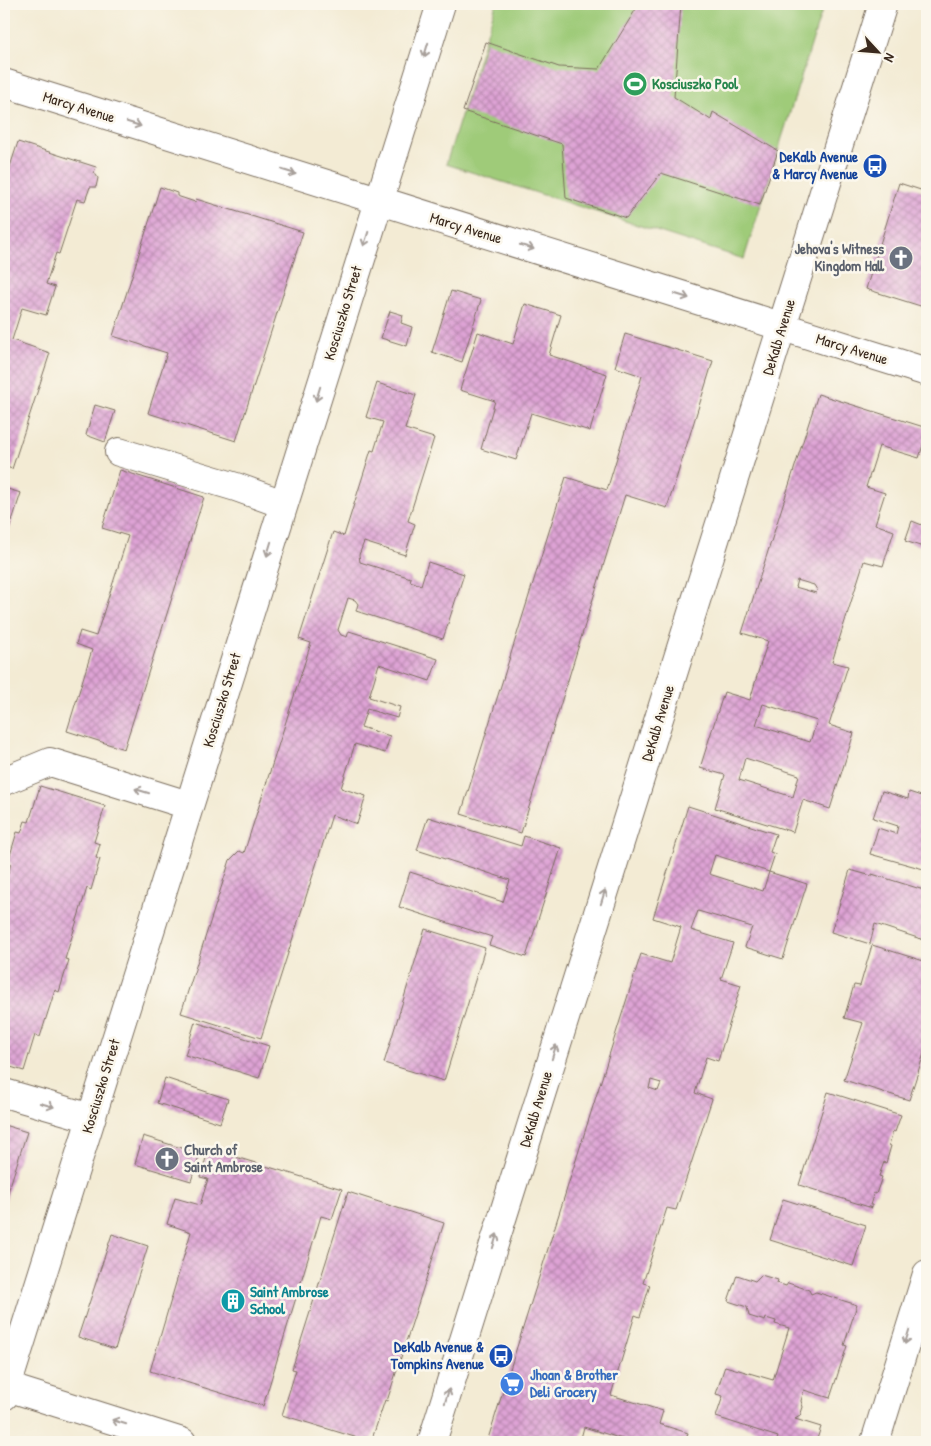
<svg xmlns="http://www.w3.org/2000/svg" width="931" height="1446" font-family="'Patrick Hand',sans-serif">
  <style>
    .grass { fill: #9fcb79; stroke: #6d7a4c }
    .building { fill: url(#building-cross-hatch); fill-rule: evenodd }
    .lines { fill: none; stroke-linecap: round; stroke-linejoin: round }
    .minor-casing { stroke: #7b6e5e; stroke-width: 30 }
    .minor { stroke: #fff; stroke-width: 28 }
    .oneway { stroke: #a79f9a }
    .labels { text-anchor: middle; stroke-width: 5; stroke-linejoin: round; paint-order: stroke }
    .leisure-label { font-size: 15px; font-weight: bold; fill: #27864d; stroke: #fbf7ec; text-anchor: start }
    .street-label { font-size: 15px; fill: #3b2a1e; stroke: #fbf7ec }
    .transit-label { font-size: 15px; font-weight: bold; fill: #164399; stroke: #fbf7ec; text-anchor: end }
    .worship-label { font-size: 15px; font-weight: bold; fill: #5b616d; stroke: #fbf7ec; text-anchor: end }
    .culture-label { font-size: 15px; font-weight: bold; fill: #0d838f; stroke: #fbf7ec; text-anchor: start }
    .shop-label { font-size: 15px; font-weight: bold; fill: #366cbe; stroke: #fbf7ec; text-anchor: start }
  </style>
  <defs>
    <pattern id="building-cross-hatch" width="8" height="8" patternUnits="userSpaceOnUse" patternTransform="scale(1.25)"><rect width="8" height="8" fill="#dea3d5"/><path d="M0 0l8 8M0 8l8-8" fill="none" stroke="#b585ac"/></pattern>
  </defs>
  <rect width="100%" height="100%" fill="#fbf7ec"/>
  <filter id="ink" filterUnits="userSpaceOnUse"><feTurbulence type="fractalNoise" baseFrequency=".02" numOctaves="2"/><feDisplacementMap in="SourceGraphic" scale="10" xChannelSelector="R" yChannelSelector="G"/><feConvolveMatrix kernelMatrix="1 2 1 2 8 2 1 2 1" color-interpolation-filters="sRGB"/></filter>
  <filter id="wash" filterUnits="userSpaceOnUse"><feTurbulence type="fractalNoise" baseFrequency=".0096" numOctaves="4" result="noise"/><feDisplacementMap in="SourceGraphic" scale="20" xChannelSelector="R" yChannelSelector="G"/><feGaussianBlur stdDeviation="1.12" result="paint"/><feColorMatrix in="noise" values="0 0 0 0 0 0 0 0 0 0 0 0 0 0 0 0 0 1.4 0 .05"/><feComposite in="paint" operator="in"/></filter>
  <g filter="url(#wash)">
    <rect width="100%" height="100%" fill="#f3ebd4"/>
    <path class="grass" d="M496 4H824L744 259 446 164Z"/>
    <g id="blocks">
      <path class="building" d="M639 4H681L674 97 711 120 713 112 778 151 760 205 661 173 626 218 566 198 562 144 463 111 486 42 559 67 599 69Z
        M18 142 96 167 94 172 98 178 96 187H90L85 201 77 199 59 254 56 253 46 284 55 287 46 315 22 308 12 340 50 353 12 469 4 466V185Z
        M899 183 927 192V308L866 289Z
        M160 187 177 193V196L195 202 196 199 303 232 236 441 148 413 167 353 113 336Z
        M451 291 481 300 462 362 432 352Z
        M525 304 561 315 549 355 607 374 590 431 531 413 516 460 481 449 495 401 460 390 478 332 513 344Z
        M390 311 403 315 401 323 412 327 407 346 381 338Z
        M625 334 713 361 667 508 625 495 521 833 461 814 566 477 607 490 642 376 615 367Z
        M377 383 416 395 405 429 434 438 408 521 415 524 405 555 364 542 359 555 360 562 411 578 410 581 421 585 428 562 464 574 443 639 356 611 358 604 355 600 348 598 338 630 341 635 347 637 349 631 438 659 430 681 379 664 369 697 400 707 397 718 367 709 361 727 390 736 385 753 355 744 341 788 366 796 357 824 332 815 261 1038 181 1013 230 860 239 851 244 853 311 643 299 639 333 532 344 536 371 450 374 451 383 422 366 417Z
        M818 394 927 428V432L919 458 879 446 866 487 885 493 875 524 894 531 883 566 864 561 832 662 848 666 829 725 854 733 830 809 803 800 793 832 715 808 725 775 700 768 724 692 750 700 759 669 768 641 742 633ZM797 580 814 585 817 590 816 593 795 587ZM763 704 817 721 810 742 756 725ZM745 758 799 775 793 797 739 780Z
        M95 405 115 411 105 442 86 435Z
        M120 470 204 497 124 749 67 731 92 650 76 644 80 631 96 636 128 536 102 528Z
        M4 488 21 493 9 530 4 528Z
        M912 521 927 527 926 548 905 541Z
        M40 786 105 806 94 842 100 844 96 858 100 859 91 890 87 888 65 959 69 960 59 992 55 990 40 1037 35 1035 24 1071 4 1065V887L11 863 8 862 17 832 21 833 25 821 29 822Z
        M882 791 908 799 909 792 927 798V870L870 854 878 828 896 834 898 826 873 818Z
        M688 806 776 834 770 852 775 854 769 872 715 855 709 874 763 891 769 872 807 884 783 959 745 947 752 927 698 911 691 930 733 943 721 979 741 985 718 1061 706 1057 695 1093 712 1099 676 1210 667 1208 643 1283 650 1285 640 1317 635 1315 611 1395 663 1411 659 1424 688 1433 685 1442H632L584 1427 580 1442H487L641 954 670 963 681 927 653 918ZM651 1080 661 1083 658 1091 649 1088Z
        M428 817 521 846 524 836 561 848 526 957 489 945 492 937 399 907 410 872 503 902 510 880 417 850Z
        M850 870 872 876V874L927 891V941L875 924 870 944 831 932Z
        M425 929 485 948 444 1081 384 1063Z
        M872 945 927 962V1044L909 1100 844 1080 863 1023 844 1018 854 985 860 986Z
        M195 1022 269 1046 259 1078 185 1055Z
        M165 1078 228 1099 220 1123 157 1103Z
        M828 1092 901 1115 895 1132 893 1131 889 1145 891 1146 886 1163 884 1162 879 1176 882 1177 876 1194 874 1193 870 1205H872V1208L799 1185Z
        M4 1125 27 1132 4 1205Z
        M143 1136 200 1154 191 1181 135 1164Z
        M209 1149 342 1189 332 1219 321 1216 263 1406 150 1371 191 1232 167 1224 175 1198 200 1205 208 1179 200 1177Z
        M348 1192 444 1223 387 1401 385 1400 371 1442 282 1415 296 1370 292 1369Z
        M783 1199 866 1225 853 1266 770 1240Z
        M112 1234 148 1246 115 1349 78 1337Z
        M737 1275 755 1281 761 1275 778 1280 777 1283 786 1286 788 1283 809 1290 811 1294 816 1292 857 1305 844 1345 847 1346 830 1398 804 1390 801 1401 803 1407 800 1416 795 1419 821 1427 816 1442H776L778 1437 716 1417 723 1396 716 1394 725 1366 773 1380 789 1328 775 1324 776 1321 766 1318 765 1321 749 1316 747 1307 728 1301Z"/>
    </g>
  </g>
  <g filter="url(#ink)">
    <use href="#blocks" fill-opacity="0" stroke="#7b6e5e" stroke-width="1"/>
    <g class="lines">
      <defs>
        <path id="minor" d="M4 83 927 372
          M119 452 236 487 283 504
          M4 781 50 762 188 805
          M4 1093 91 1118
          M4 1386 182 1442
          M4 1396 441 4
          M432 1442 883 4
          M875 1442 927 1274"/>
      </defs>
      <use href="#minor" class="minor-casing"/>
      <use href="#minor" class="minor"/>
    </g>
    <defs><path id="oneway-shaft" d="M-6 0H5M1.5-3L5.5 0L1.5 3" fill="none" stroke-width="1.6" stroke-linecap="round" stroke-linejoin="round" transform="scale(1.25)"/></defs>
    <g class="oneway">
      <use href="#oneway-shaft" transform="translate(426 50) rotate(107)"/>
      <use href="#oneway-shaft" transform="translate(134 124) rotate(17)"/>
      <use href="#oneway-shaft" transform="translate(289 172) rotate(17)"/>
      <use href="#oneway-shaft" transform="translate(366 239) rotate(108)"/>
      <use href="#oneway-shaft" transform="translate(527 247) rotate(17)"/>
      <use href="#oneway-shaft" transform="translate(682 296) rotate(17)"/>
      <use href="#oneway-shaft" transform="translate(318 394) rotate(107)"/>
      <use href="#oneway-shaft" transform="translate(269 549) rotate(107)"/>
      <use href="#oneway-shaft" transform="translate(142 791) rotate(-163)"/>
      <use href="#oneway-shaft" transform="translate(603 897) rotate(-73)"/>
      <use href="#oneway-shaft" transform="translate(554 1052) rotate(-73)"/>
      <use href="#oneway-shaft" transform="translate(47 1105) rotate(16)"/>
      <use href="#oneway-shaft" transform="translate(495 1241) rotate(-73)"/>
      <use href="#oneway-shaft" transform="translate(907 1337) rotate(107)"/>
      <use href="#oneway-shaft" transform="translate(447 1396) rotate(-73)"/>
      <use href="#oneway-shaft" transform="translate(119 1422) rotate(-163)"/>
    </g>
  </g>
  <defs>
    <symbol id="stadium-disc" viewBox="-11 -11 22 22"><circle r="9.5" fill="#2e9e5b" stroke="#fbf7ec"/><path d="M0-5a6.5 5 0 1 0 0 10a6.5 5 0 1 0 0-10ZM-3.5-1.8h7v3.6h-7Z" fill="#fff"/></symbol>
    <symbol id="bus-disc" viewBox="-11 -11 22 22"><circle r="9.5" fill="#1a4fb4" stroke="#fbf7ec"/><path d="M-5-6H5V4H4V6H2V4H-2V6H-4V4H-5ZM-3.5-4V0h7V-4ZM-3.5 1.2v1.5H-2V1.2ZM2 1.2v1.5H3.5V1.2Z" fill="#fff"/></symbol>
    <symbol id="church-disc" viewBox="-11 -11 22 22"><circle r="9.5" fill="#6b7280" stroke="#fbf7ec"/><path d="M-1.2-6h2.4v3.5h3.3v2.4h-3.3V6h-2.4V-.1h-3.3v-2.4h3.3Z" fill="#fff"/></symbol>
    <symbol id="building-disc" viewBox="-11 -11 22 22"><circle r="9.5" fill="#0f9aa8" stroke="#fbf7ec"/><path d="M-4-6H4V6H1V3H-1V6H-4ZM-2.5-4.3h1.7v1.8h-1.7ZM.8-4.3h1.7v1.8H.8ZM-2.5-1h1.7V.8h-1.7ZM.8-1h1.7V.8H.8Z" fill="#fff"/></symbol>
    <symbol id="supermarket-disc" viewBox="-11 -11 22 22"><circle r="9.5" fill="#3f7fe0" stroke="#fbf7ec"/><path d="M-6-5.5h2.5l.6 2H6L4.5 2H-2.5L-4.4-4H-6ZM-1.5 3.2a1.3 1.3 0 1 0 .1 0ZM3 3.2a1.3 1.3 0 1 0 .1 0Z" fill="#fff"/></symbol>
  </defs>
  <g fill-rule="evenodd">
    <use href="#stadium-disc" x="621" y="70" width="28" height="28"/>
    <use href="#bus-disc" x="861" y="152" width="28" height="28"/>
    <use href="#church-disc" x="887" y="244" width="28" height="28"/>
    <use href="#church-disc" x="153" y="1145" width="28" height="28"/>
    <use href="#building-disc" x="219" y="1287" width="28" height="28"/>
    <use href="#bus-disc" x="487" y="1342" width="28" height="28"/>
    <use href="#supermarket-disc" x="498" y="1370" width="28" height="28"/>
  </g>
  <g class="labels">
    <g class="leisure-label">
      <text x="652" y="89">Kosciuszko Pool</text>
    </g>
    <g class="street-label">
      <text transform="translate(79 107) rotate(17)" y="5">Marcy Avenue</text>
      <text transform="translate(466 228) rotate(17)" y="5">Marcy Avenue</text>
      <text transform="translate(343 313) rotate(-73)" y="5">Kosciuszko Street</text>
      <text transform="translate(779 337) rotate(-73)" y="5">DeKalb Avenue</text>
      <text transform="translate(852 349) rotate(17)" y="5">Marcy Avenue</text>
      <text transform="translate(222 700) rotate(-73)" y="5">Kosciuszko Street</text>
      <text transform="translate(658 723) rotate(-73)" y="5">DeKalb Avenue</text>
      <text transform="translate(101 1086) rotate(-73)" y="5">Kosciuszko Street</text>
      <text transform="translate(536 1109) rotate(-73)" y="5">DeKalb Avenue</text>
    </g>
    <g class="transit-label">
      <text x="858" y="162">DeKalb Avenue<tspan x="858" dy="17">&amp; Marcy Avenue</tspan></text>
      <text x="484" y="1352">DeKalb Avenue &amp;<tspan x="484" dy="17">Tompkins Avenue</tspan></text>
    </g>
    <g class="worship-label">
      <text x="884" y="254">Jehova's Witness<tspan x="884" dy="17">Kingdom Hall</tspan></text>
      <text x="184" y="1155" text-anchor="start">Church of<tspan x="184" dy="17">Saint Ambrose</tspan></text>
    </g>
    <g class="culture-label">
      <text x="250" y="1297">Saint Ambrose<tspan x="250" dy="17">School</tspan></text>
    </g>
    <g class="shop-label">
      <text x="530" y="1380">Jhoan &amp; Brother<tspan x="530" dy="17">Deli Grocery</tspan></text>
    </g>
  </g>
  <rect width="931" height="1446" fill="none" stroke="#fbf7ec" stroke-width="20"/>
  <g transform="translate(878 52) rotate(116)" stroke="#fbf7ec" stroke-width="4" paint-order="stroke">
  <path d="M0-4L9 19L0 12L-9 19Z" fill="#3b2a1e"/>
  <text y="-8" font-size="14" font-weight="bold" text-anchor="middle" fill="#3b2a1e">N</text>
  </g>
</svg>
